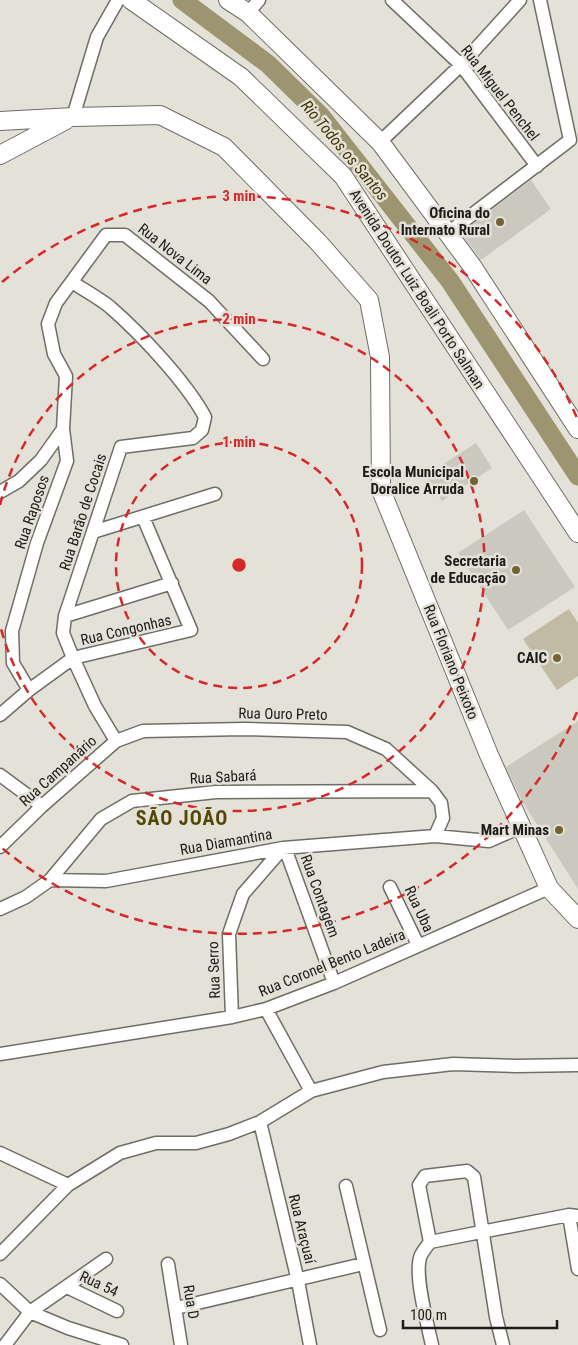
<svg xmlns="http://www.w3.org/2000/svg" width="578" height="1345" font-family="'Roboto Condensed',sans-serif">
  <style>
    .green { fill: #c1bba3 }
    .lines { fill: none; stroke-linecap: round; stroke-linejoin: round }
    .river { stroke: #9d9470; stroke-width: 19 }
    .building { fill: #cac8bf }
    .street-casing { stroke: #6f6d65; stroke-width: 15 }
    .secondary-casing { stroke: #6f6d65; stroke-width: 20 }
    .street { stroke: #fff; stroke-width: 12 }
    .secondary { stroke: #fff; stroke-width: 18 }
    .ring { fill: none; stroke: #d62828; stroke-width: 2.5; stroke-dasharray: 9 6 }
    .poi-dot { fill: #716431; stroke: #e4e2d8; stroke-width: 2 }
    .labels { text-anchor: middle; stroke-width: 5; stroke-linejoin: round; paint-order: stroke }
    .street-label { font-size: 15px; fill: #1c1b18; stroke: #e4e2d8 }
    .poi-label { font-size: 15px; font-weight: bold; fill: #1c1b18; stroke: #e4e2d8; text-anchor: end }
    .water-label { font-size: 16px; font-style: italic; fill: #3f3402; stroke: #e4e2d8 }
    .district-label { font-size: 20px; font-weight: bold; letter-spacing: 1px; fill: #544603; stroke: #e4e2d8 }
    .centre { fill: #d62828; stroke: #e4e2d8; stroke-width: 2.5 }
    .ring-label { font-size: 15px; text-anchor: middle; font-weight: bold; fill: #d62828; stroke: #e4e2d8; stroke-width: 5; stroke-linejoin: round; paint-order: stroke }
  </style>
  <rect width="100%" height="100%" fill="#e4e2d8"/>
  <path class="green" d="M569 609 578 623V676L557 690 523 639Z"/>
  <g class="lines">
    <path class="river" d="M182 0 268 64 321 116 450 281 578 476"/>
  </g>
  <path class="building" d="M531 180 551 209 481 260 461 233Z
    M476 443 492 468 442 501 425 476Z
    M524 510 575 587 508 630 458 553Z
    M578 721V889L522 801 506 767Z"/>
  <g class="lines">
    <defs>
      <path id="street" d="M392 0 461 65 537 166
        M248 13 259 0
        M73 117 97 37 118 0
        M380 142 461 65 520 0
        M448 233 570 140 540 0
        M72 282C84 290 99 298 110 307 141 334 186 382 205 417L202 430 193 438 121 447 65 616 63 633 73 658 95 706 116 741
        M0 492 19 481 41 460 63 429 66 376 54 354 48 324 56 303 106 235H125L209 301 263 359
        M93 532 215 494
        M65 616 172 583
        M29 690 13 663 12 631 37 543 67 461 63 429
        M0 715 29 690 73 658 191 630 143 517
        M0 775 42 806
        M435 836 489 841 521 827
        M0 847 42 806 116 741 143 731 244 729 347 732 386 749 432 791 441 803 443 818 435 836 283 848 106 881 50 880
        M285 848 334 983
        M390 887 418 945
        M0 909 26 897 50 880 101 819 132 801 216 792 432 791
        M266 1009 311 1091
        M232 1017 229 934 243 894 283 848
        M0 1054 232 1017 266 1009 334 983 549 888
        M260 1122 298 1281 310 1345
        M0 1153 68 1185 120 1153 156 1143H196L229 1134 260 1122 311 1091 383 1072 453 1064 516 1066 578 1065
        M346 1186 380 1330
        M569 1215 578 1269
        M430 1242 569 1215 578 1216
        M0 1254 68 1185
        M168 1264 181 1345
        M0 1284 30 1312 68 1328 122 1345
        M67 1287 117 1311
        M176 1308 363 1264
        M5 1345 30 1312 106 1259
        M432 1345C428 1326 413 1273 421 1255 423 1251 427 1246 430 1242L419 1185 425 1176 467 1171 474 1177 496 1317 503 1345"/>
      <path id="secondary" d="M131 0 241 77 343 176 578 533
        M228 0 248 13 380 142 472 266 578 429
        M0 121 73 117 160 115 224 147 318 242 369 300 380 357 381 490 489 755 549 888 578 919
        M0 155 66 120"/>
    </defs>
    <use href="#street" class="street-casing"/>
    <use href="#secondary" class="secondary-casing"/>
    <use href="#street" class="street"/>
    <use href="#secondary" class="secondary"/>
  </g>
  <g class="ring">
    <circle cx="239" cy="565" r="123"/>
    <path d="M0 505A246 246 0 1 1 0 625"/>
    <path d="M577 712A369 369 0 0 1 2 848M2 282A369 369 0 0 1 577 418"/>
  </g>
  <g class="poi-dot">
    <circle cx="500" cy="222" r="5"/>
    <circle cx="474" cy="481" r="5"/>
    <circle cx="516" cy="570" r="5"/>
    <circle cx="557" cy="658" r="5"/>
    <circle cx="559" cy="830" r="5"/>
  </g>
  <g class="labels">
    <g class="street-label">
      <text transform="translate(500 93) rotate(52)" y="5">Rua Miguel Penchel</text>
      <text transform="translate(175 254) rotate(38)" y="5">Rua Nova Lima</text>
      <text transform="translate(417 289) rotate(57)" y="5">Avenida Doutor Luiz Boali Porto Salman</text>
      <text transform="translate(32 512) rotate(-71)" y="5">Rua Raposos</text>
      <text transform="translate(83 512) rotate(-72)" y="5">Rua Barão de Cocais</text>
      <text transform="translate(126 630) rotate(-13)" y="5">Rua Congonhas</text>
      <text transform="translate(451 662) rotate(68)" y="5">Rua Floriano Peixoto</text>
      <text transform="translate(283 714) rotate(1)" y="5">Rua Ouro Preto</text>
      <text transform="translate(58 771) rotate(-42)" y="5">Rua Campanário</text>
      <text transform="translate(223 777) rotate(-3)" y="5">Rua Sabará</text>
      <text transform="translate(226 842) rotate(-10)" y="5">Rua Diamantina</text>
      <text transform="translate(320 896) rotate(70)" y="5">Rua Contagem</text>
      <text transform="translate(419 909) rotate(65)" y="5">Rua Uba</text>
      <text transform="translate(332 963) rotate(-22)" y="5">Rua Coronel Bento Ladeira</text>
      <text transform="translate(214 970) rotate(-92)" y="5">Rua Serro</text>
      <text transform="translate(302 1229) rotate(76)" y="5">Rua Araçuaí</text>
      <text transform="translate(99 1284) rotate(25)" y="5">Rua 54</text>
      <text transform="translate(191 1302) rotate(81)" y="5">Rua D</text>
    </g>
    <g class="poi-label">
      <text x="490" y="218">Oficina do<tspan x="490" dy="17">Internato Rural</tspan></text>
      <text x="464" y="477">Escola Municipal<tspan x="464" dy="17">Doralice Arruda</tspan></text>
      <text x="506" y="566">Secretaria<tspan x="506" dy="17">de Educação</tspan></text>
      <text x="547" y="663">CAIC</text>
      <text x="549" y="835">Mart Minas</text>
    </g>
    <g class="water-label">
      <text transform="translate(345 150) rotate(50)" y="6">Rio Todos os Santos</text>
    </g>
    <g class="district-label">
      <text x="182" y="825">SÃO JOÃO</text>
    </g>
  </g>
  <circle cx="239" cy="565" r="8" class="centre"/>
  <g class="ring-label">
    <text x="239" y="201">3 min</text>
    <text x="239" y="324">2 min</text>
    <text x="239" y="447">1 min</text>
  </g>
  <path d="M403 1320v8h154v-8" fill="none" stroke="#1c1b18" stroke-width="2.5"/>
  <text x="410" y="1320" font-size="15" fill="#1c1b18" stroke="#e4e2d8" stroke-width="4" paint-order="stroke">100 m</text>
</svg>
